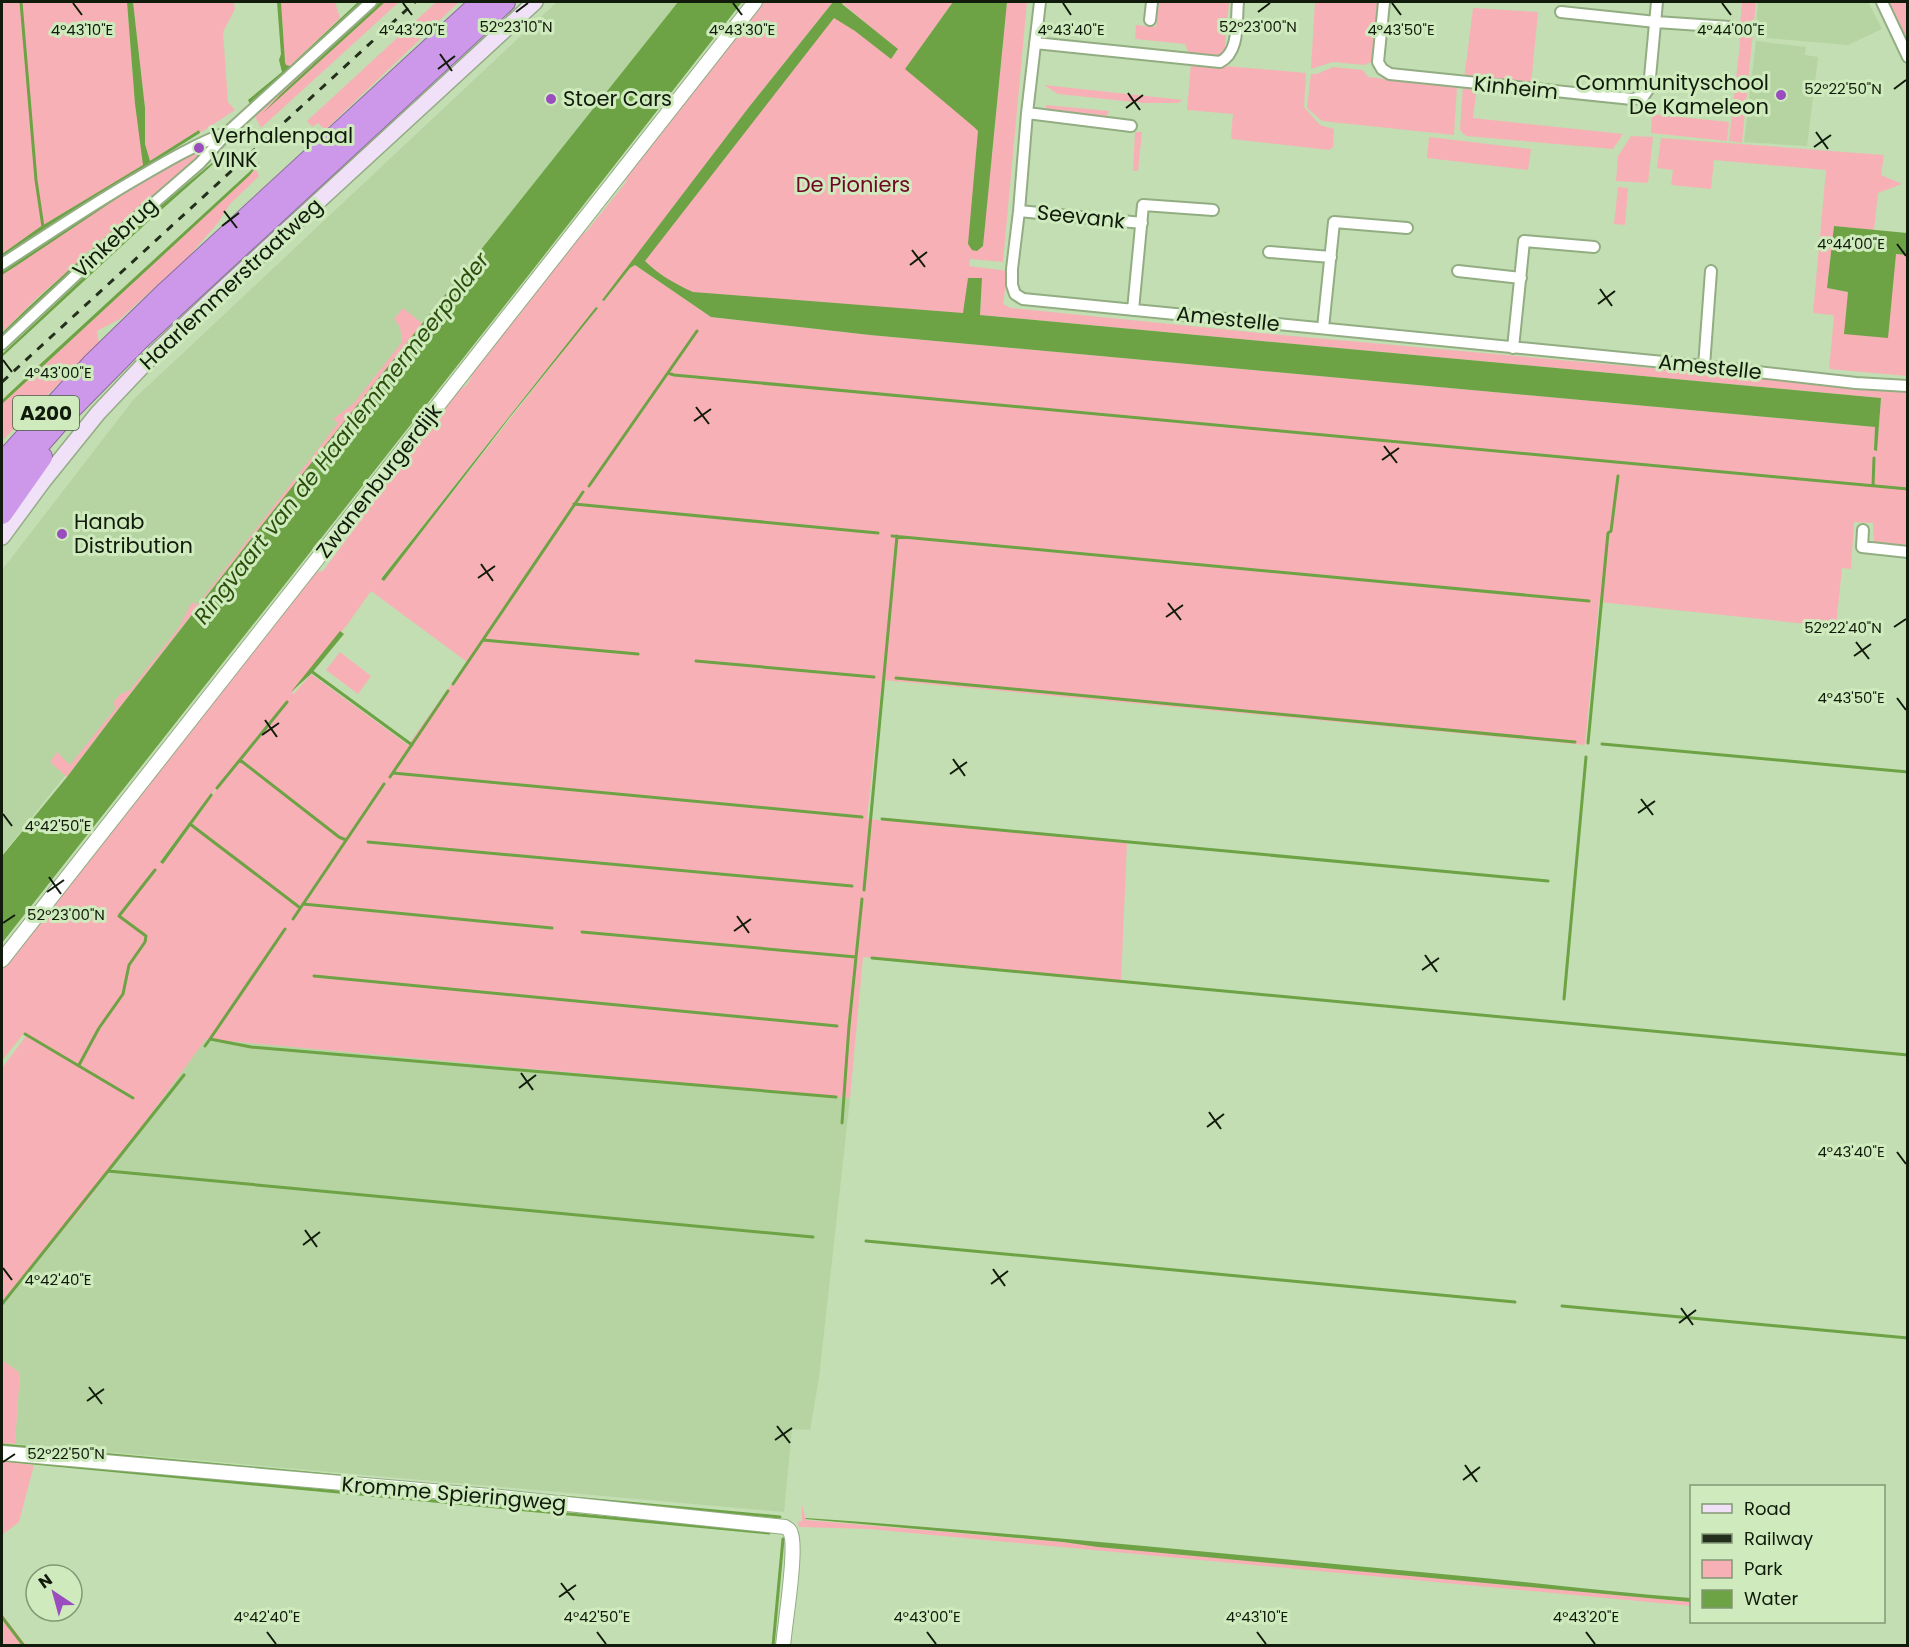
<svg xmlns="http://www.w3.org/2000/svg" width="1909" height="1647" font-family="Poppins,sans-serif">
  <style>
    .built { fill: #b5d4a2 }
    .green { fill: #f7b1b6; fill-rule: evenodd }
    .water { fill: #6da245 }
    .lines { fill: none; stroke-linecap: round; stroke-linejoin: round }
    .stream { stroke: #6da245; stroke-width: 3 }
    .minor-casing { stroke: #93ad83; stroke-width: 14 }
    .tertiary-casing { stroke: #93ad83; stroke-width: 16 }
    .secondary-casing { stroke: #93ad83; stroke-width: 18 }
    .motorway-casing { stroke: #8b6c9b; stroke-width: 22 }
    .minor { stroke: #fff; stroke-width: 10 }
    .tertiary { stroke: #fff; stroke-width: 14 }
    .secondary { stroke: #f0e0f8; stroke-width: 15 }
    .motorway { stroke: #cd98e9; stroke-width: 20 }
    .rail { stroke: #232f1c; stroke-width: 3; stroke-dasharray: 8 8; stroke-linecap: butt }
    .ticks { fill: none; stroke: #111b0b; stroke-width: 2 }
    .poi-dot { fill: #9a4dbe; stroke: #cfebbe; stroke-width: 2 }
    .labels { text-anchor: middle; stroke-width: 6; stroke-linejoin: round; paint-order: stroke }
    .shield { fill: #cfebbe; stroke: #4a5941; stroke-width: 1.5 }
    .shield-label { font-size: 20px; font-weight: bold; fill: #111b0b }
    .poi-label { font-size: 21px; fill: #111b0b; stroke: #cfebbe; text-anchor: start }
    .street-label { font-size: 21px; fill: #111b0b; stroke: #cfebbe }
    .park-label { font-size: 21px; fill: #700825; stroke: #cfebbe }
    .water-label { font-size: 22px; font-style: italic; fill: #2c4e0b; stroke: #cfebbe }
    .ticks-label { font-size: 15px; text-anchor: middle; fill: #111b0b; stroke: #cfebbe; stroke-width: 6; stroke-linejoin: round; paint-order: stroke }
  </style>
  <rect width="100%" height="100%" fill="#c3deb2"/>
  <path class="built" d="M557 2H678L2 855V570L134 399Z
    M1758 2H1868L1882 29 1848 45 1755 37Z
    M1756 41 1806 47 1805 55 1818 57 1807 146 1744 142Z
    M206 1039 850 1098 819 1378 810 1430 792 1429 784 1512 15 1444 20 1373 2 1360V1302L84 1205Z"/>
  <path class="green" d="M2 2H127L135 104 144 165 45 224 2 254Z
    M133 2H234L235 9 223 32 228 102 235 110 200 133 198 131 150 161 145 144V108Z
    M281 2H335L340 18 290 66 286 65 285 62Z
    M376 2H399L261 128 255 117 269 99Z
    M436 2H459L325 130 318 123 312 127 307 121Z
    M763 2H833L749 107 603 300 604 301 630 268 635 265 711 317 870 335 1875 427 1874 449 1877 450 1881 398 980 315 982 278 977 279 964 315 690 297 639 262 834 11 893 56 898 50 842 3 843 2H953L907 67 982 126 992 156 1007 2H1027L1003 262 970 259 969 266 1008 271 1003 304 1011 308 1260 333 1907 391V545L1874 542 1873 523 1854 522 1851 569 1842 568 1836 627 1599 602 1585 745 882 680 867 819 1127 842 1121 983 863 957 850 1098 206 1039 84 1205 2 1302V1068L26 1036 24 1033 2 1061V967L315 572 323 571 363 517 367 507 454 391C465 389 473 381 472 369L508 324C518 319 526 308 529 297L575 237 586 232 626 182 628 171ZM596 307 597 308 383 581 381 578ZM371 591 467 662 408 745 311 674 294 694 292 693 347 625ZM230 770 191 826 162 863 160 861Z
    M1159 2H1229L1224 59 1190 56 1185 44 1135 39 1136 25 1156 27Z
    M1315 2H1378L1374 61 1364 65 1333 62 1311 69Z
    M1742 2H1756L1742 143 1729 141 1740 43 1739 36Z
    M1887 2H1907V25L1906 24 1907 45Z
    M1473 8 1538 12 1531 85 1464 80Z
    M1191 63 1306 73 1304 107 1320 125 1334 129 1333 147 1329 150 1232 139 1231 136 1233 114 1187 110Z
    M1333 67 1363 70 1368 77 1457 87 1454 135 1322 121 1307 108 1311 74H1317Z
    M1044 85 1183 100 1178 103H1143L1058 94Z
    M1463 85 1477 87 1473 118 1623 134 1613 149 1466 136 1460 130Z
    M1046 105 1109 111 1107 116 1046 110Z
    M1652 114 1729 122 1727 141 1651 133Z
    M1135 132H1142L1138 171H1133Z
    M1631 136 1653 137 1648 183 1616 181 1618 156Z
    M1429 137 1531 149 1528 170 1427 158Z
    M1661 138 1884 155 1881 175 1902 184 1878 193 1874 230 1834 226 1827 288 1848 292 1897 254 1907 255V376L1829 369 1834 317 1833 315 1813 313 1826 170 1714 160 1711 189 1671 185 1673 170 1657 168Z
    M198 150 201 152 196 158 85 254 82 259 38 297 2 333V275L137 183Z
    M256 169 259 176 230 204 218 223 188 257 120 319 97 331 99 343 2 441V404Z
    M1618 187 1628 188 1625 225 1614 224Z
    M403 308 423 324C303 474 182 623 67 777L50 762 57 752 70 765 115 709 114 701 121 694 130 690 179 627 192 602 197 605 338 423 333 419 354 403 402 342 400 327 394 319Z
    M340 652 371 676 358 694 326 670Z
    M2 1360 20 1373 15 1444 2 1443Z
    M2 1461 34 1465 19 1522 2 1535Z
    M802 1505 806 1520 1063 1542 1691 1602V1606L869 1529 799 1527 798 1522 802 1521Z
    M2 1614 26 1645H2Z"/>
  <path class="water" d="M127 2H133L145 108V144L150 161 199 130 200 133 2 257V254L40 227 143 165 135 104Z
    M277 2H281L285 62 286 65 290 66 358 2H362L280 80 250 104 248 100 282 72 279 60 281 54Z
    M380 2H385L263 113 281 94Z
    M678 2H742L535 267 2 943V856L67 777 117 711 269 516Z
    M833 2H843L842 4 898 49 891 59 855 31 834 18 645 261C658 274 675 284 693 292L963 313 968 278H982L980 315 1881 398 1877 451 1874 450 1875 427 870 335 711 317 635 265 630 268 604 301 602 300 749 107Z
    M953 2H1007L983 246 977 251 972 250 968 244 978 131 974 127 905 69Z
    M219 157V159L151 219 2 357V354L153 212Z
    M260 162 250 175 2 404V400L36 368Z
    M122 195 16 266 2 275V272L113 198Z
    M148 198H150L2 336V333C49 286 100 243 148 198Z
    M1834 226 1907 233V255L1896 254 1888 338 1844 334 1848 292 1827 288Z
    M596 307 598 308 510 417 384 581 381 579Z
    M340 631 344 634 311 674 291 692Z
    M211 793 213 795 163 864 160 862Z
    M806 1518C1022 1533 1237 1555 1452 1575 1532 1582 1612 1593 1691 1598V1602L1098 1547 1063 1542 805 1519Z"/>
  <g class="lines">
    <path class="stream" d="M21 2 36 180 43 227
      M668 373 674 375 1908 489
      M589 486 697 331
      M1873 486 1874 458
      M574 504 878 533
      M892 536 1589 601
      M483 640 638 654
      M696 661 874 677
      M311 671 412 745
      M896 678 1575 742
      M453 684 583 492
      M1588 743 1608 533 1611 531 1618 476
      M1602 744 1908 772
      M240 760 339 837 346 840
      M393 773 862 817
      M390 777 448 691
      M217 788 287 702
      M882 819 1548 881
      M190 824 299 907
      M368 842 852 886
      M864 890 897 536
      M303 904 552 928
      M293 919 384 784
      M582 932 856 957
      M872 958 1908 1055
      M314 976 837 1026
      M1564 999 1586 757
      M25 1034 133 1098
      M210 1039 285 929
      M205 1046 210 1039 251 1047 836 1097
      M79 1065 99 1028 123 994 129 965 145 942 146 936 119 916 155 870
      M842 1123 849 1026 862 899
      M108 1171 184 1075
      M866 1241 1515 1302
      M2 1304 108 1171 813 1237
      M1562 1306 1908 1338
      M2 1445 340 1476
      M2 1460 769 1533
      M562 1497 780 1517
      M2 1617 24 1646
      M773 1646 783 1539"/>
    <defs>
      <path id="minor" d="M1040 2 1027 113 1019 211 1012 269V285L1015 294 1023 299 1704 366 1856 383 1908 386
        M1384 2 1378 62 1382 69 1390 74 1632 99 1643 97 1649 88 1657 2
        M1882 2 1908 57
        M1561 12 1656 22 1730 27
        M1150 20 1152 2
        M1035 43 1220 62C1240 52 1236 22 1238 2
        M1027 113 1131 126
        M1019 211 1142 223
        M1269 252 1331 257
        M2 264C47 235 91 205 138 178 167 161 196 144 228 132
        M1458 271 1521 278
        M1133 310 1143 205 1213 210
        M1323 328 1334 222 1407 228
        M2 344 139 216 200 163 228 132 371 2
        M1513 348 1524 241 1594 247
        M1704 366 1711 271
        M1863 530 1862 547 1908 552"/>
      <path id="tertiary" d="M2 960 755 2
        M2 1453 501 1497 785 1527C789 1530 790 1529 791 1534 797 1551 785 1623 783 1646"/>
      <path id="secondary" d="M2 537 44 480 98 413 152 356 222 290 535 2"/>
      <path id="motorway" d="M2 463 92 364 167 291 481 2
        M2 487 67 413 139 340 505 2
        M2 514 42 457"/>
    </defs>
    <use href="#minor" class="minor-casing"/>
    <use href="#tertiary" class="tertiary-casing"/>
    <use href="#secondary" class="secondary-casing"/>
    <use href="#motorway" class="motorway-casing"/>
    <use href="#minor" class="minor"/>
    <use href="#tertiary" class="tertiary"/>
    <use href="#secondary" class="secondary"/>
    <use href="#motorway" class="motorway"/>
    <path class="rail" d="M2 382 415 2"/>
  </g>
  <path class="ticks" d="M73 3 82 15M403 3 412 15M733 3 742 15M1063 3 1071 15M1392 3 1401 15M1722 3 1731 15M516 12 528 3M1258 12 1270 3M440 54 452 71M438 69 455 56M1894 89 1906 80M1128 93 1140 110M1126 108 1143 95M1816 132 1828 149M1814 147 1831 135M224 211 237 228M222 226 239 213M1897 244 1906 256M912 250 925 267M910 265 927 252M1600 289 1612 306M1598 304 1615 291M3 360 12 372M696 407 709 424M694 421 711 409M1384 446 1397 463M1382 460 1399 448M481 564 493 581M478 578 495 566M1168 603 1181 620M1166 617 1183 605M1894 627 1906 619M1856 642 1869 659M1854 656 1871 644M1897 698 1906 710M265 720 277 737M262 735 279 723M953 759 965 776M950 774 967 762M1641 799 1653 815M1638 813 1655 801M3 814 12 826M49 877 61 894M47 892 64 880M737 916 749 933M3 923 15 915M734 931 751 919M1425 955 1437 972M1422 970 1439 958M521 1073 533 1090M519 1088 536 1075M1209 1112 1221 1129M1207 1127 1224 1114M1897 1152 1906 1164M305 1230 317 1247M303 1245 320 1232M3 1268 12 1280M993 1269 1005 1286M991 1284 1008 1271M1681 1308 1693 1325M1679 1323 1696 1310M89 1387 102 1404M87 1401 104 1389M777 1426 790 1443M775 1440 792 1428M3 1462 15 1454M1465 1465 1477 1482M1463 1480 1480 1467M561 1583 574 1600M559 1597 576 1585M267 1632 276 1644M597 1632 606 1644M927 1632 936 1644M1257 1632 1266 1644M1586 1632 1595 1644"/>
  <g class="poi-dot">
    <circle cx="1781" cy="95" r="6"/>
    <circle cx="551" cy="99" r="6"/>
    <circle cx="199" cy="148" r="6"/>
    <circle cx="62" cy="534" r="6"/>
  </g>
  <g class="labels">
    <rect class="shield" x="13" y="396" width="66" height="34" rx="4.5"/>
    <g class="shield-label">
      <text x="46" y="420">A200</text>
    </g>
    <g class="poi-label">
      <text x="1769" y="90" text-anchor="end">Communityschool<tspan x="1769" dy="24">De Kameleon</tspan></text>
      <text x="563" y="106">Stoer Cars</text>
      <text x="211" y="143">Verhalenpaal<tspan x="211" dy="24">VINK</tspan></text>
      <text x="74" y="529">Hanab<tspan x="74" dy="24">Distribution</tspan></text>
    </g>
    <g class="street-label">
      <text transform="translate(1516 88) rotate(6)" y="7">Kinheim</text>
      <text transform="translate(1081 217) rotate(6)" y="7">Seevank</text>
      <text transform="translate(115 238) rotate(-43)" y="7">Vinkebrug</text>
      <text transform="translate(231 284) rotate(-43)" y="7">Haarlemmerstraatweg</text>
      <text transform="translate(1228 319) rotate(6)" y="7">Amestelle</text>
      <text transform="translate(1710 367) rotate(6)" y="7">Amestelle</text>
      <text transform="translate(379 481) rotate(-52)" y="7">Zwanenburgerdijk</text>
      <text transform="translate(454 1494) rotate(5)" y="7">Kromme Spieringweg</text>
    </g>
    <g class="park-label">
      <text x="853" y="192">De Pioniers</text>
    </g>
    <g class="water-label">
      <text transform="translate(341 438) rotate(-52)" y="8">Ringvaart van de Haarlemmermeerpolder</text>
    </g>
  </g>
  <g class="ticks-label">
    <text x="516" y="32">52°23'10"N</text>
    <text x="1258" y="32">52°23'00"N</text>
    <text x="82" y="35">4°43'10"E</text>
    <text x="412" y="35">4°43'20"E</text>
    <text x="742" y="35">4°43'30"E</text>
    <text x="1071" y="35">4°43'40"E</text>
    <text x="1401" y="35">4°43'50"E</text>
    <text x="1731" y="35">4°44'00"E</text>
    <text x="1843" y="94">52°22'50"N</text>
    <text x="1851" y="249">4°44'00"E</text>
    <text x="58" y="378">4°43'00"E</text>
    <text x="1843" y="633">52°22'40"N</text>
    <text x="1851" y="703">4°43'50"E</text>
    <text x="58" y="831">4°42'50"E</text>
    <text x="66" y="920">52°23'00"N</text>
    <text x="1851" y="1157">4°43'40"E</text>
    <text x="58" y="1285">4°42'40"E</text>
    <text x="66" y="1459">52°22'50"N</text>
    <text x="267" y="1622">4°42'40"E</text>
    <text x="597" y="1622">4°42'50"E</text>
    <text x="927" y="1622">4°43'00"E</text>
    <text x="1257" y="1622">4°43'10"E</text>
    <text x="1586" y="1622">4°43'20"E</text>
  </g>
  <rect width="1909" height="1647" fill="none" stroke="#111b0b" stroke-width="6"/>
  <rect x="1690" y="1485" width="195" height="138" fill="#cfebbe" stroke="#839876" stroke-width="1.5"/>
  <rect x="1702" y="1504" width="30" height="9" fill="#f0e0f8" stroke="#839876" stroke-width="1.5"/>
  <text x="1744" y="1515" font-size="18" fill="#111b0b">Road</text>
  <rect x="1702" y="1534" width="30" height="9" fill="#232f1c" stroke="#839876" stroke-width="1.5"/>
  <text x="1744" y="1545" font-size="18" fill="#111b0b">Railway</text>
  <rect x="1702" y="1560" width="30" height="18" fill="#f7b1b6" stroke="#839876" stroke-width="1.5"/>
  <text x="1744" y="1575" font-size="18" fill="#111b0b">Park</text>
  <rect x="1702" y="1590" width="30" height="18" fill="#6da245" stroke="#839876" stroke-width="1.5"/>
  <text x="1744" y="1605" font-size="18" fill="#111b0b">Water</text>
  <g transform="translate(54 1593) rotate(324)"><circle r="28" fill="#cfebbe" stroke="#839876" stroke-width="1.5"/>
  <path d="M0-4.5L10 22L0 15L-10 22Z" fill="#9a4dbe"/>
  <text y="-9" font-size="16" font-weight="bold" text-anchor="middle" fill="#111b0b">N</text>
  </g>
</svg>
